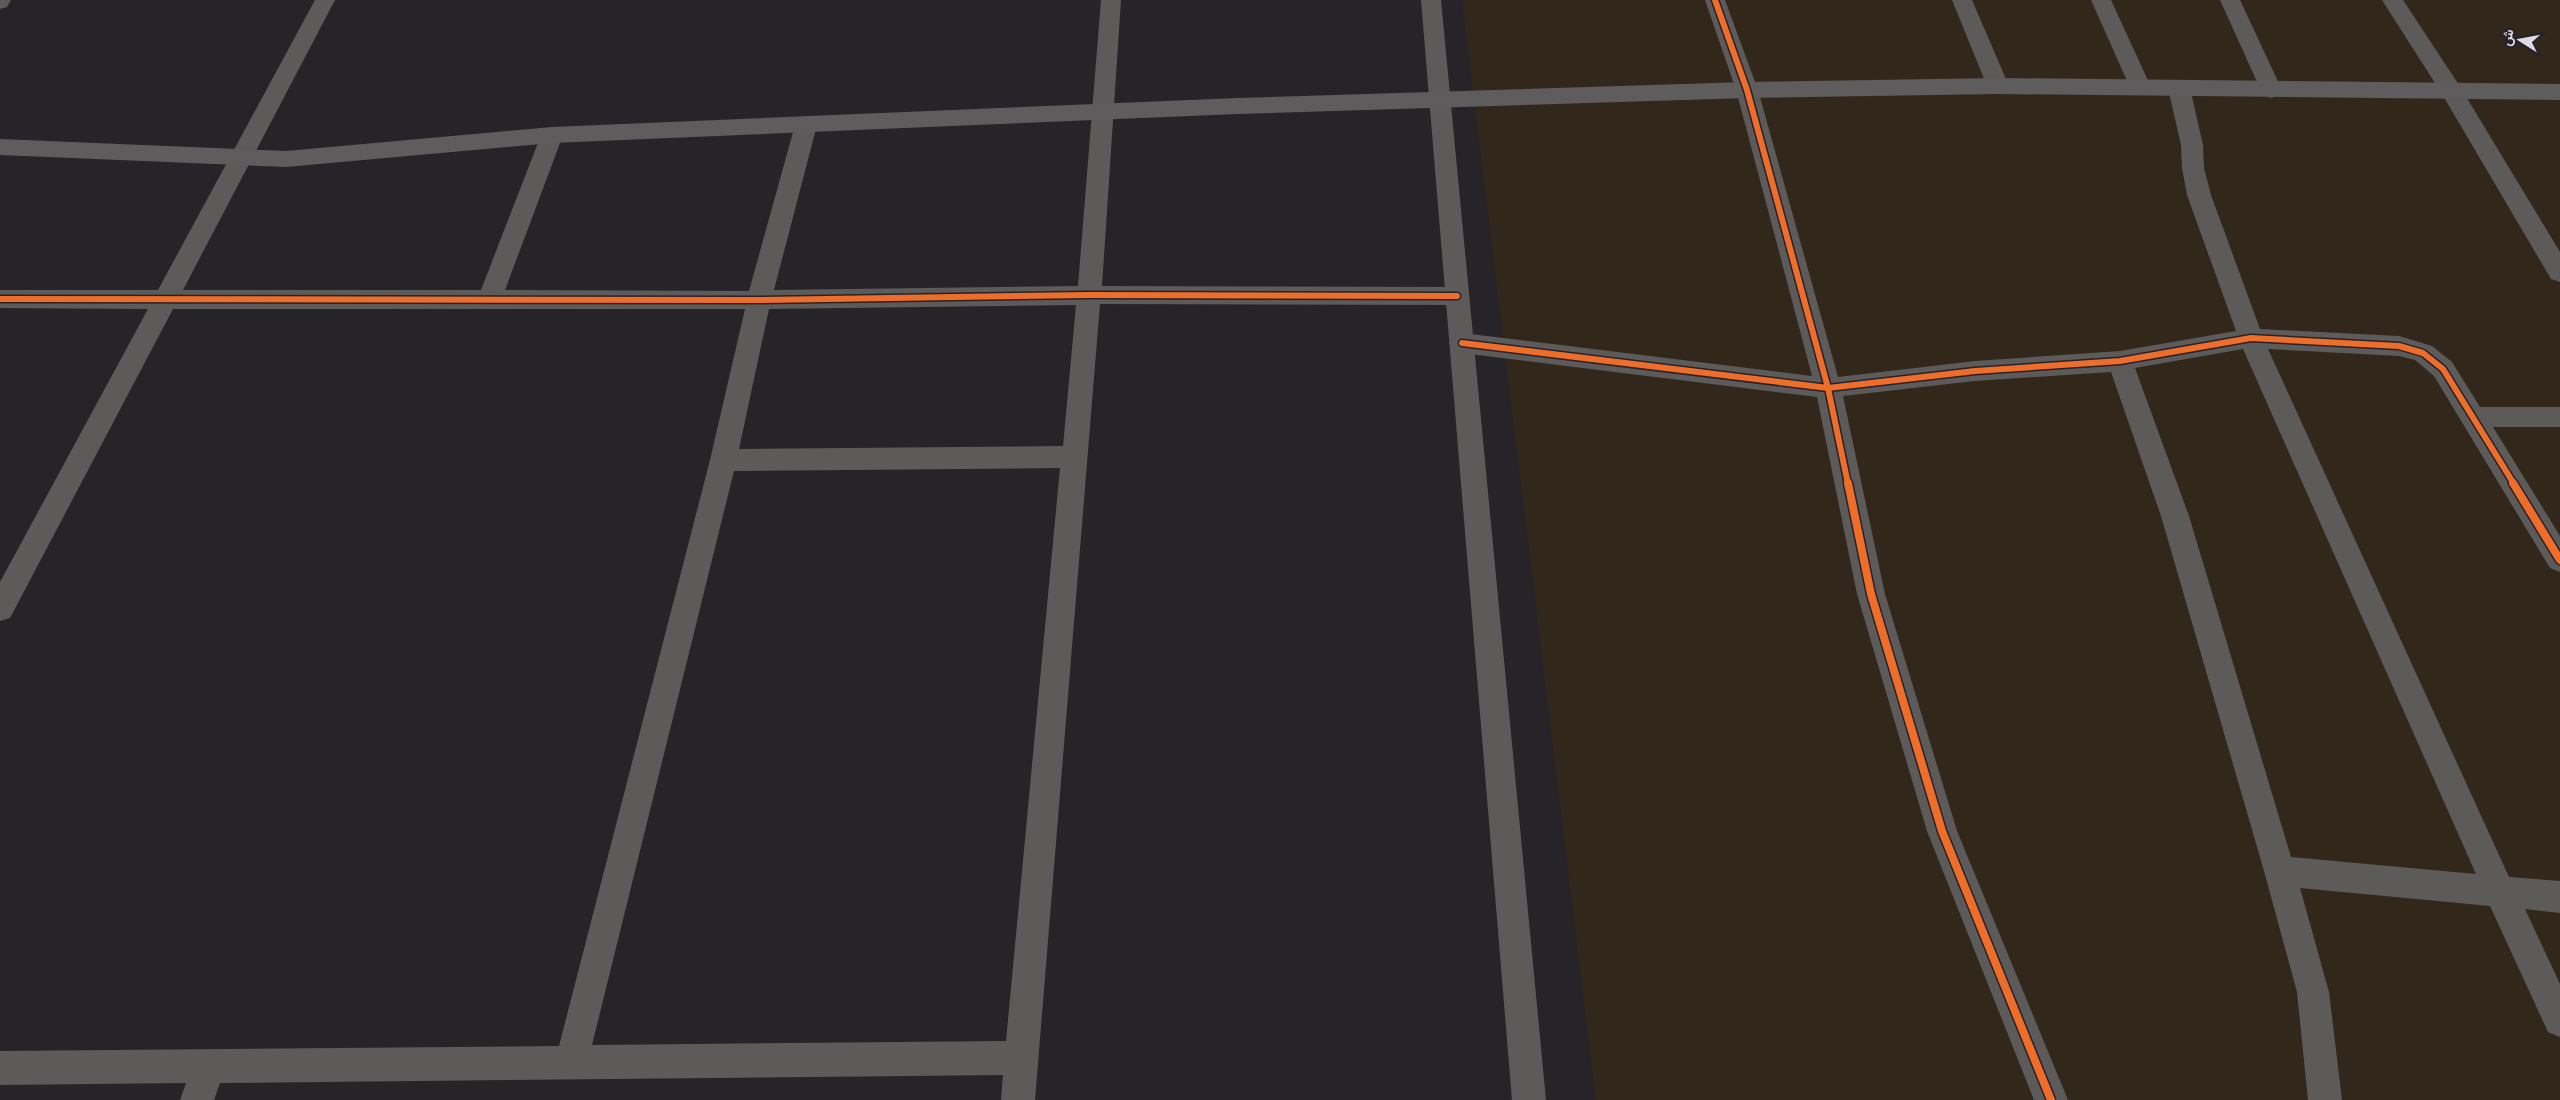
<svg xmlns="http://www.w3.org/2000/svg" width="2560" height="1100" font-family="'Nunito Sans',Vazirmatn,sans-serif">
  <style>
    .commercial { fill: #31281b }
    .lines { fill: none; stroke-linecap: round; stroke-linejoin: round }
    .minor { fill: #5d5a5a; fill-rule: evenodd }
    .tertiary { fill: #5d5a5a; fill-rule: evenodd }
    .secondary { fill: #5f5c5e; fill-rule: evenodd }
    .cycleway-far1-casing { stroke: #27212c; stroke-width: 9 }
    .cycleway-casing { stroke: #27212c; stroke-width: 11 }
    .cycleway-far1 { stroke: #ee6e29; stroke-width: 6 }
    .cycleway { stroke: #ee6e29; stroke-width: 8 }
  </style>
  <rect width="100%" height="100%" fill="#272429"/>
  <path class="commercial" d="M1462 0H2560V1100H1596Z"/>
  <g class="lines">
    <path class="minor" d="M0 0H11L7 7 0 9Z
      M315 0H335L183 290H481L541 135 544 129 552 127 560 129 563 135 505 290 749 291 795 125 798 119 806 117 814 119 817 125 774 290 1078 286 1101 0H1121L1102 286 1457 287 1466 289 1469 296 1466 303 1457 305 1100 304 1035 1100H1001L1003 1075 220 1083 214 1100H180L186 1083 0 1085V1051L559 1046 710 460 745 309H173L10 618 0 621V582L148 309 0 308V290H158ZM1076 305 1063 446 739 449 769 309ZM1060 468 1006 1041 592 1045 734 471Z
      M1705 0H1725L1758 90 1838 377 1975 361 2120 351 2236 331 2187 195 2182 168 2181 145 2168 88 2171 83 2179 80 2187 83 2190 88 2203 145 2204 168 2211 195 2260 329 2399 336 2432 346 2452 362 2480 407H2560V427H2493L2560 536V572L2550 568 2434 376 2415 360 2399 356 2268 349 2509 877 2560 881V913L2525 909 2560 984V1037L2548 1032 2490 906 2300 888 2329 992 2342 1100H2308L2297 992 2264 871 2161 516 2111 372 1975 381 1843 396 1885 594 1957 831 2068 1100H2034L1927 831 1857 594 1817 397 1462 353 1453 350 1449 343 1453 336 1462 333 1812 376 1736 90ZM2243 349 2476 874 2291 857 2189 516 2135 368Z
      M1952 0H1972L2009 86 2006 91 1998 94 1990 91 1987 86Z
      M2091 0H2111L2151 87 2148 92 2140 95 2132 92Z
      M2220 0H2240L2282 90 2279 95 2271 98 2263 95Z
      M2382 0H2403L2459 85 2560 252V282L2551 279 2442 94Z"/>
    <path class="tertiary" d="M1421 0H1441L1546 1100H1512Z"/>
    <path class="secondary" d="M1998 78 2560 84V100L1998 94 1747 98 1237 114 552 143 286 167 0 155V139L286 151 552 127 1237 98 1747 82Z"/>
    <defs>
      <path id="cycleway-far1" d="M1715 0 1747 90 1828 388 1848 484
        M0 299 759 300 1089 295 1457 296
        M1462 343 1828 388 1975 371 2120 361 2251 338 2399 346 2423 353 2443 369 2514 484"/>
      <path id="cycleway" d="M1848 483 1871 594 1942 831 2051 1100
        M2513 483 2560 560"/>
    </defs>
    <use href="#cycleway-far1" class="cycleway-far1-casing"/>
    <use href="#cycleway" class="cycleway-casing"/>
    <use href="#cycleway-far1" class="cycleway-far1"/>
    <use href="#cycleway" class="cycleway"/>
  </g>
  <g transform="translate(2520 40) rotate(281)" stroke="#27212c" stroke-width="4" paint-order="stroke">
  <path d="M0-4L9 19L0 12L-9 19Z" fill="#dfdbe2"/>
  <text y="-8" font-size="14" font-weight="bold" text-anchor="middle" fill="#dfdbe2">ش</text>
  </g>
</svg>
